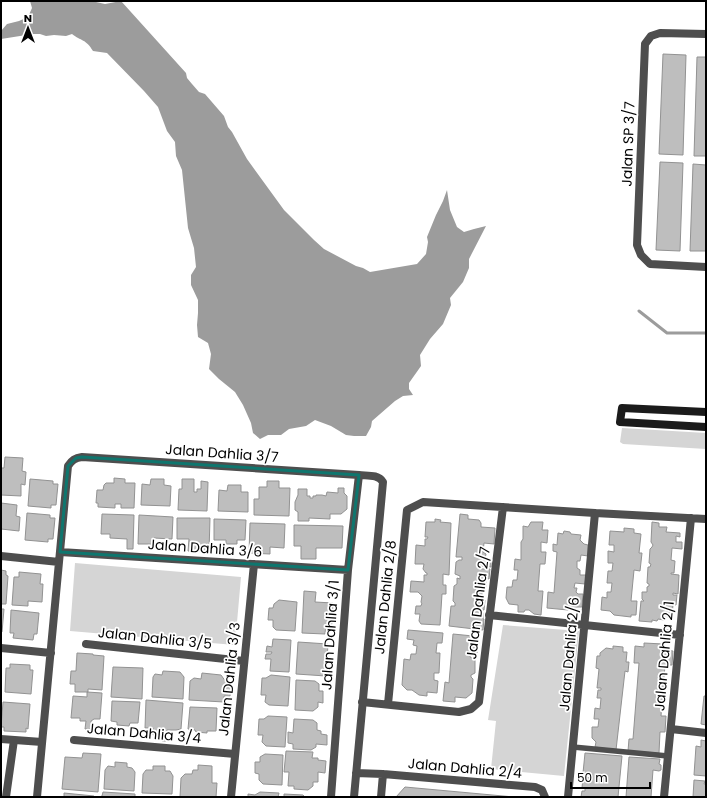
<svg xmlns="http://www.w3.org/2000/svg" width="707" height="798" font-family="Poppins,sans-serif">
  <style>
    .green { fill: #d5d5d5 }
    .water { fill: #9c9c9c }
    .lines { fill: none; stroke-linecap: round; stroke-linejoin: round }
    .stream { stroke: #9c9c9c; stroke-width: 3 }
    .building { fill: #bebebe; stroke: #929292 }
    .lane { stroke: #4e4e4e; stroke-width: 5.5 }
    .street { stroke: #4e4e4e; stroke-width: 8 }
    .secondary { stroke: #1b1b1b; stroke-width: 8 }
    .marked { fill: none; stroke: #0f766e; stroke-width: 3; stroke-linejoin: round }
    .labels { text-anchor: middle; stroke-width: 3.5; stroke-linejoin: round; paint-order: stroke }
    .street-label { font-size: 14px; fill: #000; stroke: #fff }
  </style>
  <rect width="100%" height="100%" fill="#fff"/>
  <path class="green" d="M622 428 706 433V449L623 444 620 442Z
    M75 563 241 577 235 645 70 631Z
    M503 625 579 631 564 776 491 769 496 721 488 720Z"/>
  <path class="water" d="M30 1H88L90 2H96L105 4 121 1 186 73 187 78 192 84 199 92 205 94 224 116 228 127 232 132 247 159 284 210 314 240 324 249 356 266 363 268 370 272 417 264 426 254 428 242 427 237 436 215 443 201 447 190 450 210 457 227 464 232 474 229 486 226 469 259V268L463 282 450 298 451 305 443 324 430 339 420 355 421 366 409 383V389L413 395 403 396 395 401 372 421 371 427 366 436H354L346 435 331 426 315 420 306 426 289 429 281 435H268L260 439 253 433 251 423 243 405 235 392 219 379 209 369 211 354 208 343 198 337 197 325 198 313V300L191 285V275L196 267 194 248 188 228 182 170 176 156 175 142 167 131 158 107 144 91 107 53 93 51C86 39 81 41 72 34L66 36 54 35 46 36 40 34H32L20 36 1 39V31L7 24 19 21 28 17 32 8Z"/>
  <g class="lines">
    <path class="stream" d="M639 311 667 333H706"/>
  </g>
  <path class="building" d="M663 54 686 55 683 155 659 154Z
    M697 57H706V156H694Z
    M660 162 683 163 680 251 656 250Z
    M693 164 706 165V251H690Z
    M5 457 23 458 22 471 26 472 25 485 21 484V496L1 495V468H4Z
    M114 478 125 479V483H135L134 508H121V504H115V508L98 507V503H96L97 490H103L104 485 106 483H114Z
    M30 479 53 481V484H58L56 505H51V508L28 506Z
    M151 479H164V485L171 486 170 506 141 505 142 484 150 485Z
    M182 479H194V492H197V489H201V481L208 482 207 511 178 510 179 489H182Z
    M267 481H279V488H290L289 516 254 515V499H259V487H267Z
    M228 485H241V492H248V512L218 511 219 490 227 491Z
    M338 488H344V493L347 496V509L341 514H330V519L309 518V521H298V512L295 510V502L298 495V489H307V496H310V498H313V496H316V495H322L326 496 327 492 338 493Z
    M1 503 17 505 16 516 20 517 19 531 1 529Z
    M27 513 50 515V518H55L53 539H48V542L25 540Z
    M102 514 134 515 133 549H127V539L110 538V534H101Z
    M460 514 468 515V519L479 520 481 523V527L495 528 494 544 484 543 483 552 486 554 485 559H491V567L481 566V569H490L489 579 486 578V587H476V590H482V600H485L484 610H481L483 613V619H484L483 630 449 626 451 606H455V603L453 601 454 586 457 584V578L460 579V576L455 574 456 562 459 560H462V557H456Z
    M139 515 173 517 172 539 154 538V544H138Z
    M177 518H210L209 552 188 551 189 539H177Z
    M214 519 246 520 245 540H237V544H226V540H214Z
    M435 519 441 520 440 522 451 523 449 575 443 574V585H446V594H442L440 625 421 624 419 621 420 614H415L416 606H421V605L422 604 421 602 422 596 418 592H410L411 581 424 582V575H427V573H426L423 569 424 564H415L416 545 425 546V539H427L428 537H425L426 522H435Z
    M531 522H543L542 530H548L547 543 541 542V552H546L545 564H540L538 591H543L541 615 534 614 529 610H525L524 612H518V605L509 604 506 598 507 587H512L513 580H517L518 570H514L515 559 521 560V542L523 539V526L528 527Z
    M652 522 659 523V527H667L666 532 680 533V537L676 536V542H682V549L672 548 671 560 675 561 674 573H671V574L679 575 678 594 673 593V595H677L676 605 673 604 672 618 666 617 664 620 658 619 657 621 652 620V622L639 621 641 601H644L642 599V592H647V587L649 586V584L647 583 648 567H650L651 564 649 563 650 549 652 547 653 545 651 542Z
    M250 523 285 524 284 548 270 547V554L249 553Z
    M294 525 343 526 342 548H316V559H301V546H294Z
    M624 528 634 529V533L641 534 639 553H642L640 571 634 570 631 601H637L636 615H631V617L614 615 610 611 601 610 602 597 607 598V592H611L612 583H607L608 571H612L613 563H608V551L614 552V545H609L610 531 624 532Z
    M564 531 570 532 571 534 581 535 580 540 584 544 588 545V556L581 555 580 561H577V568L580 570V575H586L585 584 575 583 574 588H577L576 592 578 594H583L582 607H572L568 610 547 608 548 592 554 593 557 552 553 551V544L557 545 558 533 563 534Z
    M1 570 6 571V575L8 576 6 604H1Z
    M19 572 41 574 40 584H43L42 602 28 601V606L12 605 14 577H19Z
    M304 591 316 592 315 602 333 603 332 624H326L325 634 302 633Z
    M279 600 297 602 295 631 276 630 273 627V620H268L269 608H273L274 604Z
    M1 609H4L2 632 1 631Z
    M11 610 39 613 37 634H34L33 640 13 638 14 633H10Z
    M408 630 443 633 442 643H437L436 653H440L439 673H434V680L438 681 437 693 427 692V696L419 695 412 690H407L402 685 404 659 410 660 411 654H416L417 646 413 645 414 640 407 639Z
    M453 634 473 636V641L479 642 477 653 471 652 470 657 475 660V673L471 675V677L473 679 472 693 466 698 455 697V702L443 701 445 682 449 683Z
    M273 639 291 640 289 672 270 671 271 659H265L266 654H271L272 652H266L267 646 272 647Z
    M298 642 328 644 326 676 296 674Z
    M644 643 663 644 662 650 673 651 672 665H665L661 716H666L665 732H660L659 753 628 751 629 739H633L639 663H634L635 646 644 647Z
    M613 646 623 647V652H627L626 662H629L628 672 625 671 616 750 595 747 596 742 592 738V727H598L599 719H594L595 708 600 709 601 698H597L598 690H601V688H597L599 669 596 668 597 656H600V653L606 648 613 649Z
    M77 653 93 654V655L104 656 102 690 88 689V692H75V684H70L71 671H76Z
    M10 664 30 665V670H33L31 694 5 692 6 668H10Z
    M113 667 143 668 142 699 111 697Z
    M163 671 180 672 184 677 183 699 152 697 153 677 155 674 162 675Z
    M202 673 221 675 226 682V687H231L230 696H224V702L189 700 190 681 194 678 201 679Z
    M271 675 290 677 288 706 269 705 265 702 266 695H261L262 678H266Z
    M296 680 315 681 319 684V691H323V703L318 702V707L313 711 295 710Z
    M87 692 102 693 100 719H94L91 721V729H85L86 721H80V718H71L73 696 87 697Z
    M704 696H706V725L701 724Z
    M146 700 183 703 181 729 176 730H167L166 741H162L163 730H161L160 735H153V728H145Z
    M112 701 140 702 138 723H130L129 726 117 725V722L111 721Z
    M3 702 30 704 28 729 26 728V732L4 731V727H1Z
    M190 707 217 708 216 731H207V733L196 732 195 730 188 729Z
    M268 716 287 717 285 747 266 746 262 742 263 735H258L259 719H264Z
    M294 719 313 720 317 723V730L321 731V734L327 735V745L316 744V747L311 750 293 749V744L288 743V732L293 733Z
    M701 740 706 741V776L694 775 696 746 701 747Z
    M286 751 313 752 312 758H318V760L326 761 325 773 318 772V782H313V786L308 790 294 789V786H288L289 772H284Z
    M83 753 101 754 98 792 62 789 65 757 82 758Z
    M585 753 622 756 618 797H581L582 791H585V788H582L583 777 592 778V774L583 773Z
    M265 754 283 755 282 785 263 784 259 780V774L255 773V762H260V757Z
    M629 757 660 759 659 764 661 765V770L659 771 653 770 651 797H626Z
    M115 762 127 763V767L132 768 135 772 134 791 104 789 105 770 108 766 115 767Z
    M198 765 212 766V783H217L216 797H180L181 778 185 774H192L193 770H198Z
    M153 766H165V771H170L173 776 172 794 142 793 143 774 146 770H153Z
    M694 780 705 781 704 784H706V797H693Z
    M405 787 514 797H396Z
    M103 792 135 794V797H100L102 796Z
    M260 792 279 793 278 797H248V794L255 795Z
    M64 793 94 796V797H64Z
    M284 794 303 795 305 797H284Z"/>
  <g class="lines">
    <path class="lane" d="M573 747 668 756"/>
    <path class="street" d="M706 34 660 33 651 36 645 44 637 245 641 255 650 264 706 267
      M60 552 348 570
      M1 556 59 562
      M489 615 680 635
      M86 644 244 661
      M1 648 51 653
      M362 702 459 712 471 709 479 702 503 507
      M388 704 407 510 423 502 595 513 706 519
      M671 729 706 733
      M1 739 42 742
      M74 740 235 754
      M356 773 383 774 535 787 542 790 545 797
      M6 797 14 740
      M37 797 68 466C72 460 75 458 82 457L359 475C367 476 378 474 383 482L354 797
      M231 797 254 564
      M331 797 348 570 359 475
      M381 797 383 774
      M568 797 595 513
      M664 797 691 518"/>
    <path class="secondary" d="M706 412 622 408 620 422 706 427"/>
  </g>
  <path class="marked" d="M82 457 359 475 348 570 60 552 68 466 76 458Z"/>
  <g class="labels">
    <g class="street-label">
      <text transform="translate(628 144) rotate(-88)" y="5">Jalan SP 3/7</text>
      <text transform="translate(222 453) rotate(4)" y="5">Jalan Dahlia 3/7</text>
      <text transform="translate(205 548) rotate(4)" y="5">Jalan Dahlia 3/6</text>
      <text transform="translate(385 597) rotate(-84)" y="5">Jalan Dahlia 2/8</text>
      <text transform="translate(478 603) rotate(-83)" y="5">Jalan Dahlia 2/7</text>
      <text transform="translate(330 635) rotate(-86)" y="5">Jalan Dahlia 3/1</text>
      <text transform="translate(155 638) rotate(6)" y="5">Jalan Dahlia 3/5</text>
      <text transform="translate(569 654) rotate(-85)" y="5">Jalan Dahlia 2/6</text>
      <text transform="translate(664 656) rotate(-85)" y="5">Jalan Dahlia 2/1</text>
      <text transform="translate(229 679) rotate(-84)" y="5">Jalan Dahlia 3/3</text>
      <text transform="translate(144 733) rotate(5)" y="5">Jalan Dahlia 3/4</text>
      <text transform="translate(465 768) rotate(5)" y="5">Jalan Dahlia 2/4</text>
    </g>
  </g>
  <rect width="707" height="798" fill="none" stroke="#000000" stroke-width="4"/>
  <g transform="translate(28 28)" stroke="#ffffff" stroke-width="3" paint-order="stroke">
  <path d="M0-3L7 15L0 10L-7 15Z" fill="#000000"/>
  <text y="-6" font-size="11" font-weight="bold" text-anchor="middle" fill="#000000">N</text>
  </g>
  <path d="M571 782v6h79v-6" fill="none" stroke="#000000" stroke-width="2"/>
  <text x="577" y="782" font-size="12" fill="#000000" stroke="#ffffff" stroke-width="3" paint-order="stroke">50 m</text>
</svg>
